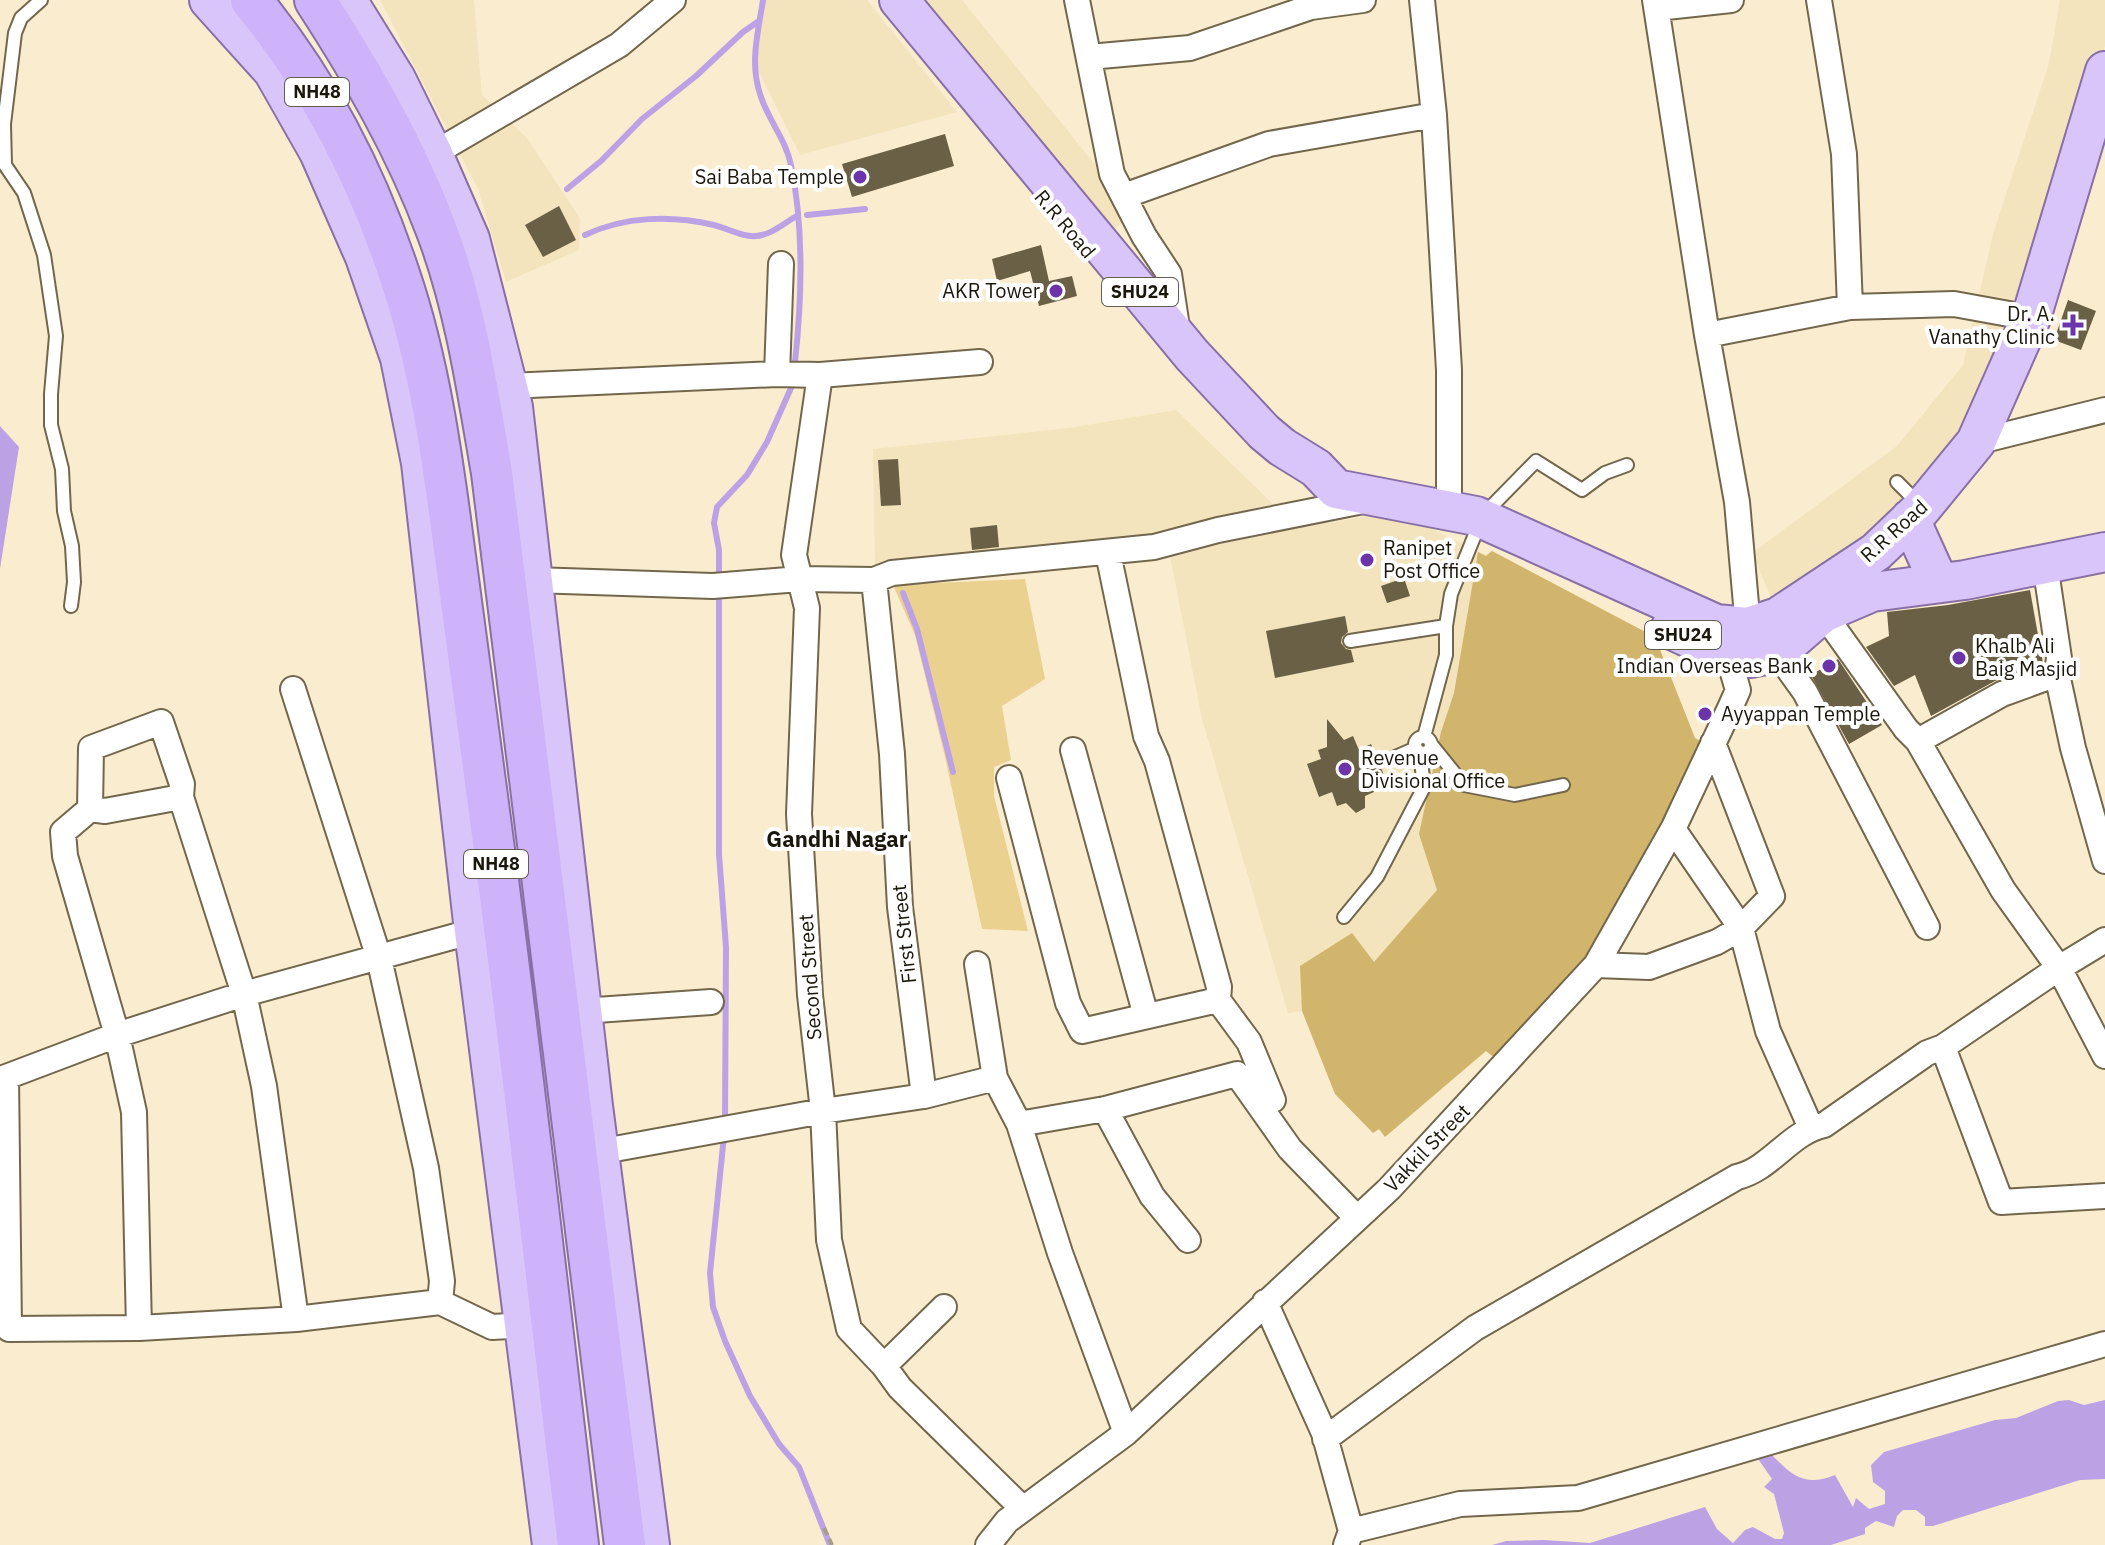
<svg xmlns="http://www.w3.org/2000/svg" width="2105" height="1545" font-family="'IBM Plex Sans',sans-serif">
  <style>
    .built { fill: #f3e4be }
    .green { fill: #ead190 }
    .forest { fill: #d1b56c }
    .water { fill: #bca2e5 }
    .lines { fill: none; stroke-linecap: round; stroke-linejoin: round }
    .stream { stroke: #bca2e5; stroke-width: 6 }
    .building { fill: #6a6045 }
    .service-casing { stroke: #72674c; stroke-width: 16 }
    .minor-casing { stroke: #72674c; stroke-width: 28 }
    .primary-casing { stroke: #886fa5; stroke-width: 42 }
    .trunk-casing { stroke: #886fa5; stroke-width: 44 }
    .path { stroke: #a79d86; stroke-width: 4; stroke-dasharray: 8 4; stroke-linecap: butt }
    .service { stroke: #fff; stroke-width: 12 }
    .minor { stroke: #fff; stroke-width: 24 }
    .primary { stroke: #dac5fb; stroke-width: 38 }
    .trunk { stroke: #ceb2fa; stroke-width: 40 }
    .poi-dot { fill: #6d34aa; stroke: #fff; stroke-width: 3 }
    .labels { text-anchor: middle; stroke-width: 8; stroke-linejoin: round; paint-order: stroke }
    .shield { fill: #fff; stroke: #605d55; stroke-width: 2 }
    .shield-label { font-size: 18px; font-weight: bold; fill: #1c170c }
    .poi-label { font-size: 20px; fill: #1c170c; stroke: #fff; text-anchor: end }
    .street-label { font-size: 20px; fill: #1c170c; stroke: #fff }
    .neighbourhood-label { font-size: 22px; font-weight: bold; fill: #1c170c; stroke: #fff }
  </style>
  <rect width="100%" height="100%" fill="#faedcf"/>
  <path class="built" d="M380 0H474L482 95 527 138 580 218 579 250 506 282 478 189Z
    M765 0H867L957 112 800 155 752 58Z
    M911 0H962L1097 167 1130 217 1114 229Z
    M2060 0H2105V46L2036 255 1980 410 1909 511 1771 597 1752 553 1897 446 1963 365 1993 234 2049 63Z
    M1176 410 1276 507 1149 542 875 570 873 449 1069 428Z
    M1396 511 1485 555 1492 551 1655 637 1695 738 1710 747 1486 1051 1385 1137 1379 1129 1373 1133 1335 1094 1302 1011 1288 1013 1202 719 1169 551Z"/>
  <path class="green" d="M1025 579 1045 679 1002 706 1011 760 994 767V796L1028 931 982 929 945 757 915 635 893 585Z"/>
  <path class="forest" d="M1492 551 1655 637 1695 738 1710 747 1574 984 1496 1059 1486 1051 1385 1137 1379 1129 1373 1133 1335 1094 1302 1011 1300 966 1352 933 1374 962 1437 890 1419 834 1441 732 1454 693 1478 552 1486 556Z"/>
  <path class="water" d="M0 426 19 447 0 569Z
    M2069 1400 2084 1405 2105 1400V1479L2080 1480 1933 1526H1925V1517L1916 1510H1903L1897 1516 1894 1527 1876 1521 1865 1528V1534L1831 1545H1492L1506 1541 1544 1540 1590 1543 1705 1507 1717 1529 1733 1543 1745 1530 1753 1527 1775 1539H1782L1784 1533 1774 1494 1764 1487 1772 1479 1756 1456 1767 1450C1789 1472 1802 1489 1835 1475L1853 1507 1856 1498 1869 1509 1885 1504V1491L1873 1482 1871 1465 1884 1452 1995 1420 2016 1418 2058 1401Z"/>
  <g class="lines">
    <path class="stream" d="M763 0C758 33 749 64 761 97 769 121 786 140 791 165 804 228 802 298 795 362
      M567 189 601 161 642 119 696 76 743 32 759 21
      M807 215 865 209
      M585 235C625 216 671 215 714 225 726 228 745 238 756 236 771 235 783 224 795 217
      M719 581V550L714 523 717 507 747 475 767 442 791 388
      M719 592V854L726 947 725 1121
      M903 593 917 629 953 772
      M724 1136 710 1273 713 1307 725 1341 750 1396 779 1444 799 1467 830 1545"/>
  </g>
  <path class="building" d="M945 134 954 166 852 197 842 164Z
    M559 206 576 240 543 257 525 225Z
    M1041 245 1049 281 1072 276 1077 296 1039 306 1030 271 997 281 992 259Z
    M2068 300 2096 311 2081 350 2054 340Z
    M898 459 901 505 881 506 878 460Z
    M997 525 999 547 972 550 970 528Z
    M1404 578 1410 596 1387 603 1381 586Z
    M2030 590 2043 663 1995 681 1931 716 1915 675 1894 686 1866 647 1889 636 1887 612 1948 605Z
    M1345 616 1348 632 1342 637 1341 643 1346 649 1351 650 1354 662 1275 678 1266 631Z
    M1838 659 1882 725 1849 744 1811 675Z
    M1327 719 1344 740 1353 736 1359 750 1371 744 1384 775 1370 780 1374 792 1365 796V808L1356 813 1346 803 1337 806 1332 792 1319 797 1307 764 1321 759 1318 750 1327 747Z"/>
  <g class="lines">
    <defs>
      <path id="service" d="M41 0 21 18 15 33 4 124 5 165 24 193 44 255 56 336 51 394V425L62 469 64 511 72 546 74 582 71 606
        M1897 482 1920 505
        M1483 515 1536 461 1582 490 1605 473 1627 465
        M1350 641 1446 626
        M1424 737 1446 655V626L1451 594 1474 537
        M1415 745a8 8 0 1 1 16 0a8 8 0 1 1-16 0Z
        M1431 744 1464 785 1515 795 1563 785
        M1393 758 1416 748
        M1344 917 1377 877 1424 787 1420 752"/>
      <path id="minor" d="M1077 0 1112 174 1144 236 1169 274 1178 334
        M1422 0 1434 115 1449 370V511
        M1655 0 1707 335 1737 502 1748 627
        M1819 0 1844 154 1850 307
        M1657 8 1731 0
        M1089 57 1190 48 1311 7 1363 0
        M433 154 619 45 673 0
        M1124 196 1269 144 1434 115
        M1707 335 1850 307 1954 304 2031 318
        M777 374 781 264
        M820 375 794 555 807 608 799 814 810 995 823 1111 829 1240 849 1329 884 1366 900 1388 1023 1509
        M508 386 777 374 820 375 980 362
        M1976 442 2105 410
        M1108 553 1146 736 1157 761 1219 987 1218 1000 1249 1042 1273 1100
        M2045 564 2059 658 2057 674 2073 748 2105 861
        M533 580 713 586 800 579 874 580 892 573 1154 547 1218 530 1363 501
        M874 580 892 754 900 907 924 1096
        M1823 613 1906 729 1918 741 2003 890 2059 968 2105 1056
        M1777 653 1805 692 1927 927
        M293 689 379 958 426 1168 442 1281 440 1302
        M1918 741 2002 694 2057 674
        M1073 750 1146 1016
        M1009 778 1068 1003 1082 1031 1218 1000
        M90 809 91 748 161 722 182 784 181 797 244 994 264 1086 296 1319
        M1673 829 1741 928 1768 1031 1811 1128
        M474 931 244 994 117 1035 6 1077 9 1329 139 1328 296 1319 440 1302 492 1327 525 1325
        M977 964 995 1078 1019 1124 1060 1253 1126 1433
        M1596 965 1649 967 1717 942 1741 928 1772 896 1713 743
        M582 1011 711 1002
        M1943 1047 2001 1202 2105 1196
        M1105 1109 1152 1196 1188 1240
        M1019 1124 1105 1109 1237 1074 1290 1149 1357 1218
        M598 1152 823 1111 924 1096 995 1078
        M1265 1302 1324 1433 1351 1531 1346 1545
        M139 1328 134 1112 117 1035 65 856 63 832 90 809 105 811 181 797
        M884 1366 944 1307
        M1325 1439 1475 1328 1737 1177C1771 1169 1790 1132 1824 1125L1927 1053 1943 1047 2059 968 2105 940
        M1351 1531 1460 1504 1578 1498 2105 1344
        M988 1545 1007 1521 1126 1433 1389 1189 1596 965 1673 829 1730 708 1738 690 1728 656"/>
      <path id="primary" d="M209 0 273 71 319 152 365 257 400 358 421 463 474 931 552 1545
        M347 0 396 79 433 154 470 239 513 407 593 1106 650 1545
        M899 0 1192 355 1264 432 1282 447 1316 468 1336 489 1476 516 1716 624 1748 627 1778 617 1876 552 1921 509 1976 442 2031 318 2105 71
        M1910 519 1939 583
        M1670 629 1728 656 1751 658 1777 653 1823 613 1872 592 1965 580 2105 552"/>
      <path id="trunk" d="M251 0C318 81 366 174 399 274 429 362 442 457 454 549 466 634 477 719 488 804 521 1050 548 1298 578 1545
        M315 0C363 74 406 148 437 231 466 308 478 392 492 473L625 1545"/>
    </defs>
    <use href="#service" class="service-casing"/>
    <use href="#minor" class="minor-casing"/>
    <use href="#primary" class="primary-casing"/>
    <use href="#trunk" class="trunk-casing"/>
    <path class="path" d="M824 1528 832 1545"/>
    <use href="#service" class="service"/>
    <use href="#minor" class="minor"/>
    <use href="#primary" class="primary"/>
    <use href="#trunk" class="trunk"/>
  </g>
  <g class="poi-dot">
    <circle cx="860" cy="177" r="8"/>
    <circle cx="1056" cy="291" r="8"/>
    <path d="M2069 313h8v8h8v8h-8v8h-8v-8h-8v-8h8z"/>
    <circle cx="1367" cy="560" r="8"/>
    <circle cx="1959" cy="658" r="8"/>
    <circle cx="1829" cy="666" r="8"/>
    <circle cx="1705" cy="714" r="8"/>
    <circle cx="1345" cy="769" r="8"/>
  </g>
  <g class="labels">
    <g class="shield">
      <rect x="285" y="78" width="64" height="28" rx="6"/>
      <rect x="1102" y="278" width="76" height="28" rx="6"/>
      <rect x="1645" y="621" width="76" height="28" rx="6"/>
      <rect x="464" y="850" width="64" height="28" rx="6"/>
    </g>
    <g class="shield-label">
      <text x="317" y="98">NH48</text>
      <text x="1140" y="298">SHU24</text>
      <text x="1683" y="641">SHU24</text>
      <text x="496" y="870">NH48</text>
    </g>
    <g class="poi-label">
      <text x="844" y="184">Sai Baba Temple</text>
      <text x="1040" y="298">AKR Tower</text>
      <text x="2055" y="321">Dr. A.<tspan x="2055" dy="23">Vanathy Clinic</tspan></text>
      <text x="1383" y="555" text-anchor="start">Ranipet<tspan x="1383" dy="23">Post Office</tspan></text>
      <text x="1975" y="653" text-anchor="start">Khalb Ali<tspan x="1975" dy="23">Baig Masjid</tspan></text>
      <text x="1813" y="673">Indian Overseas Bank</text>
      <text x="1721" y="721" text-anchor="start">Ayyappan Temple</text>
      <text x="1361" y="765" text-anchor="start">Revenue<tspan x="1361" dy="23">Divisional Office</tspan></text>
    </g>
    <g class="street-label">
      <text transform="translate(1065 224) rotate(50)" y="7">R.R Road</text>
      <text transform="translate(1894 531) rotate(-42)" y="7">R.R Road</text>
      <text transform="translate(904 934) rotate(-96)" y="7">First Street</text>
      <text transform="translate(810 977) rotate(-94)" y="7">Second Street</text>
      <text transform="translate(1427 1148) rotate(-46)" y="7">Vakkil Street</text>
    </g>
    <g class="neighbourhood-label">
      <text x="837" y="847">Gandhi Nagar</text>
    </g>
  </g>
</svg>
